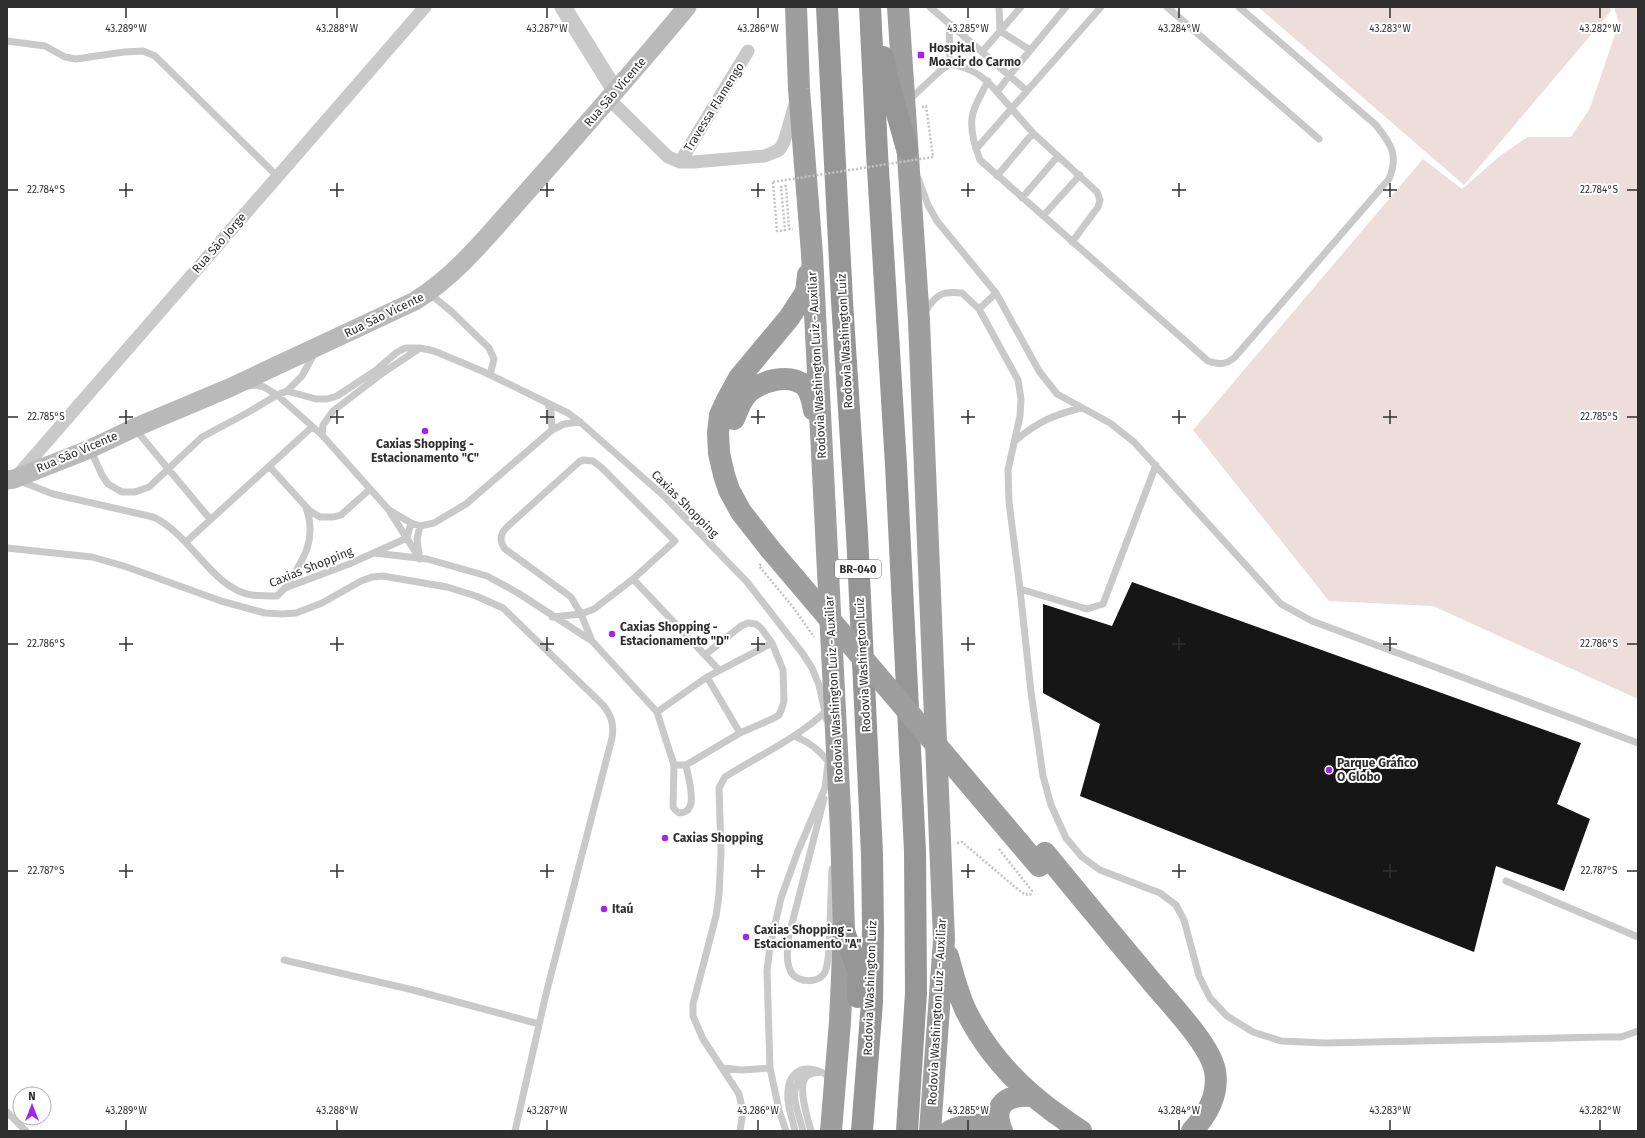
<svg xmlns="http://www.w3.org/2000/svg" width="1645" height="1138" font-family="'Fira Sans',sans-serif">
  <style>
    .green { fill: #eddedb }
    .building { fill: #161616 }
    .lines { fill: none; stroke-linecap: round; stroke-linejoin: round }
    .path { stroke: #c3c3c3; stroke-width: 2.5; stroke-dasharray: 2 2; stroke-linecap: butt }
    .service { stroke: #c9c9c9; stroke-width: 7 }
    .minor { stroke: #c9c9c9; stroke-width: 13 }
    .tertiary { stroke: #c9c9c9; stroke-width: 17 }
    .secondary { stroke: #b9b9b9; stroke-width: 19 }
    .trunk { stroke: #9e9e9e; stroke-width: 22 }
    .motorway { stroke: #969696; stroke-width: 22 }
    .path-bridge { stroke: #c3c3c3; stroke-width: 2.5; stroke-dasharray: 2 2; stroke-linecap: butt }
    .trunk-bridge { stroke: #9e9e9e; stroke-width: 22 }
    .ticks { fill: none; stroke: #2f2f2f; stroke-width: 1.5 }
    .poi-dot { fill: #a322f4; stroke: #fff; stroke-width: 1.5 }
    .labels { text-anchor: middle; stroke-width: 4; stroke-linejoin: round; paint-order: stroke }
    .shield { fill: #fff; stroke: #6d6d6d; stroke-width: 1 }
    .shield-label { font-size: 11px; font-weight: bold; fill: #2f2f2f }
    .poi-label { font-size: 12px; font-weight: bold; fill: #2f2f2f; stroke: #fff; text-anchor: start }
    .street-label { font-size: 12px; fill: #2f2f2f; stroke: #fff }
    .ticks-label { font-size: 10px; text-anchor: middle; fill: #2f2f2f; stroke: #fff; stroke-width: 4; stroke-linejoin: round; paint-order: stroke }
  </style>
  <rect width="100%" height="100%" fill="#fff"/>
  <path class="green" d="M1258 7H1610L1611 11 1464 185Z
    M1614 7H1638V699L1433 606 1329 601 1193 430 1423 159 1462 189 1501 155 1528 137H1571L1590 108 1619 23Z"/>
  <path class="building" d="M1132 582 1581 743 1557 804 1590 819 1564 891 1496 866 1474 952 1080 796 1100 724 1043 693V604L1112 626Z"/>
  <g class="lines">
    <path class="path" d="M922 107 926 106 933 157
      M773 182 777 231 785 230 781 187 786 186 789 229H793
      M761 564 759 566 793 607 814 637
      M957 843 962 842 1015 887 1024 894 1030 895 1032 891 999 849"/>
    <path class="service" d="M930 7 982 52 1021 7
      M999 7 1000 31 1030 50
      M1167 7 1319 139
      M949 24 950 64
      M7 41 45 46 65 57 76 59 124 52 143 51 155 56 277 176
      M982 52 1027 91
      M988 81C983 91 976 102 973 113 969 127 975 147 980 160L1208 361C1219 365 1226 365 1235 357L1389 179C1399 155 1391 144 1376 125L1239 7
      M997 92 1033 133 1097 192 1100 200 1098 207 1072 242
      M909 100 940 71 950 64C970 67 984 76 997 92L1009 76 1066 7
      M976 149 1101 7
      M997 176 1033 133
      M918 178 928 205 937 221 996 293 1039 371 1057 394 1110 423 1134 442 1281 604 1312 621 1638 743
      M1022 198 1058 156
      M1043 216 1080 175
      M429 293 452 312 489 348 494 359 490 375
      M979 309 996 293
      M924 313C936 295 940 291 962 293L979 309 1018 380 1021 399 1020 416 1008 470 1009 502 1020 589 1031 692 1043 776 1051 805 1066 838 1082 857 1100 870 1160 893 1176 905 1184 920 1199 976 1210 998 1227 1016 1253 1032 1281 1041 1325 1043 1605 1037H1621L1638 1031
      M315 352 302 376 287 391 316 399H327L337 396 375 371 396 353 405 348H420
      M248 386 256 385 264 387 277 395 322 435 389 510 411 523 420 526 434 523 466 504 552 430 564 424 580 422
      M548 404 551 411 552 430
      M135 429 210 519
      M322 435 323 425 333 411 384 372 420 348 434 351 482 371 568 413 580 422 665 497 747 582 803 654 812 668 819 685 825 712
      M1016 440C1038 422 1053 415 1081 408
      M90 449 102 475 108 484 122 492H135L149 487 202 437 247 413 277 395 287 391
      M269 466 310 511 320 517H334L341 515 370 489
      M20 481 53 494 153 517C190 533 212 589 252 595 260 596 268 596 277 596L285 588 349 564 407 538 411 523
      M390 512 420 559
      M186 542 312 427
      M7 548 92 557 127 567 221 601 265 613 282 614 296 613 322 603 361 581 372 577 383 576 447 587 476 596 503 608 603 705C612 716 614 725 612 738L546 994 515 1131
      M374 553 427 559 487 576 518 593 592 641 657 712 674 765 673 807C678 817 689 813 691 803 693 792 688 776 686 765
      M419 554 417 539 420 526
      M633 579 719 670
      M285 588C302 562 318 540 306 508
      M1020 589 1087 609 1103 604 1156 465
      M552 617 581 614 594 609 633 579 675 541 602 468 593 461 583 460 579 462 507 527C500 534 499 540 505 549L571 597 581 614 592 641
      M707 677 740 733
      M657 712 707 677 772 643
      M794 736C809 742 818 749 828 761
      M674 765H686L740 733 772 719 779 715 782 708 784 701 783 670 772 643 761 628 756 624 748 623 741 626 705 655
      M824 799 789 935C788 946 785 961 791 972 797 983 819 984 825 972 828 965 828 958 829 950L832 869
      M1506 881 1638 937
      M284 960 413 990 539 1024
      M723 1068 742 1070 770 1068
      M7 1112 26 1131
      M740 1131 743 1112 739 1094 703 1039 693 1016V1004L716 916 719 895 721 852 719 788 725 777C758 756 796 739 825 712L826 719
      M786 1131 779 1110 770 1068 767 971 770 946 781 898 798 851 825 788 828 763
      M795 1131C793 1121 789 1111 788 1100 786 1071 803 1062 827 1075L828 1081
      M803 1131C797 1105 785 1090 808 1069
      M811 1131C808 1120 797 1086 806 1077 809 1073 816 1073 821 1072"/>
    <path class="minor" d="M610 100 668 157 680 162H693L765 156 779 150 784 142 795 104
      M680 162 748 51
      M17 476 425 7"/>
    <path class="tertiary" d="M563 7 616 92"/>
    <path class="secondary" d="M7 480 14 479 90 449 134 428 229 388 415 301C458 274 490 233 524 195 579 133 634 71 687 7"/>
    <path class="trunk" d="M796 7 799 89 812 254 841 830 844 931 840 1022 831 1131
      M898 7 919 321 944 940 930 1131
      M734 419C738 409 741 399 749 392 762 381 788 373 804 385 811 391 812 401 814 410
      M770 549 741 512 729 490 724 475 719 453 718 433 720 415 727 400 739 378 789 318 806 292 808 275
      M1045 853C1080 896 1116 939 1152 982 1170 1004 1210 1044 1215 1071 1219 1095 1208 1114 1192 1131
      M948 956C953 975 958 994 966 1011 986 1051 1016 1084 1051 1110 1061 1117 1071 1125 1081 1131
      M950 1131C966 1123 981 1121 997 1131
      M1002 1131C991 1104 1007 1094 1033 1096"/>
    <path class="motorway" d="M827 7 842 301 857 534 872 854 873 929 872 1002 862 1131
      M870 7 877 153 896 465 915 851 916 993 907 1131
      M883 57 886 74 907 149
      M844 931 859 974 858 997"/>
    <path class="path-bridge" d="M773 182 933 157"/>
    <path class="trunk-bridge" d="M770 549 1039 866"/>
  </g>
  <path class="ticks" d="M126 8V18M337 8V18M547 8V18M758 8V18M968 8V18M1179 8V18M1390 8V18M1600 8V18M126 183V197M337 183V197M547 183V197M758 183V197M968 183V197M1179 183V197M1390 183V197M8 190H18M119 190H133M330 190H344M540 190H554M751 190H765M961 190H975M1172 190H1186M1383 190H1397M1627 190H1637M126 410V424M337 410V424M547 410V424M758 410V424M968 410V424M1179 410V424M1390 410V424M8 417H18M119 417H133M330 417H344M540 417H554M751 417H765M961 417H975M1172 417H1186M1383 417H1397M1627 417H1637M126 637V651M337 637V651M547 637V651M758 637V651M968 637V651M1179 637V651M1390 637V651M8 644H18M119 644H133M330 644H344M540 644H554M751 644H765M961 644H975M1172 644H1186M1383 644H1397M1627 644H1637M126 864V878M337 864V878M547 864V878M758 864V878M968 864V878M1179 864V878M1390 864V878M8 871H18M119 871H133M330 871H344M540 871H554M751 871H765M961 871H975M1172 871H1186M1383 871H1397M1627 871H1637M126 1120V1130M337 1120V1130M547 1120V1130M758 1120V1130M968 1120V1130M1179 1120V1130M1390 1120V1130M1600 1120V1130"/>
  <g class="poi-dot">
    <rect x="917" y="51" width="8" height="8" rx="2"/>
    <circle cx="425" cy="431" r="4"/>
    <circle cx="612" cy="634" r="4"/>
    <circle cx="1329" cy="770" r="4"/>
    <circle cx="665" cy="838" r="4"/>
    <circle cx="604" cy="909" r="4"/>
    <circle cx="746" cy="937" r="4"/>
  </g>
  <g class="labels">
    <rect class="shield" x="835" y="560" width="46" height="18" rx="3"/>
    <g class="shield-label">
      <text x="858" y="573">BR-040</text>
    </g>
    <g class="poi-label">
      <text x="929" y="52">Hospital<tspan x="929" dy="14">Moacir do Carmo</tspan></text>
      <text x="425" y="448" text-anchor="middle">Caxias Shopping -<tspan x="425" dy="14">Estacionamento "C"</tspan></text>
      <text x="620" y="631">Caxias Shopping -<tspan x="620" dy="14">Estacionamento "D"</tspan></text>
      <text x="1337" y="767">Parque Gráfico<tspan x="1337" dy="14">O Globo</tspan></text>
      <text x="673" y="842">Caxias Shopping</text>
      <text x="612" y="913">Itaú</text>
      <text x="754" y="934">Caxias Shopping -<tspan x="754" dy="14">Estacionamento "A"</tspan></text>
    </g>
    <g class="street-label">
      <text transform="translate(615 92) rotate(-49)" y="4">Rua Sāo Vicente</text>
      <text transform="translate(714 107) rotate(-58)" y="4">Travessa Flamengo</text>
      <text transform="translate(219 243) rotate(-49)" y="4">Rua São Jorge</text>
      <text transform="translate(384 315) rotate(-26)" y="4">Rua Sāo Vicente</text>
      <text transform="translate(845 341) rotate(-93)" y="4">Rodovia Washington Luiz</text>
      <text transform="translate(817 365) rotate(-93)" y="4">Rodovia Washington Luiz - Auxiliar</text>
      <text transform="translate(77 452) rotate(-23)" y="4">Rua Sāo Vicente</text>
      <text transform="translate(685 504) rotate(45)" y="4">Caxias Shopping</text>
      <text transform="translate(311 567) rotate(-22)" y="4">Caxias Shopping</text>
      <text transform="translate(863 665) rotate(-93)" y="4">Rodovia Washington Luiz</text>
      <text transform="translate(834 689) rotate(-93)" y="4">Rodovia Washington Luiz - Auxiliar</text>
      <text transform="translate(870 988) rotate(-88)" y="4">Rodovia Washington Luiz</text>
      <text transform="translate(937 1012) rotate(-87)" y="4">Rodovia Washington Luiz - Auxiliar</text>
    </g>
  </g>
  <g class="ticks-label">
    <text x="126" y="32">43.289°W</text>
    <text x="337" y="32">43.288°W</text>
    <text x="547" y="32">43.287°W</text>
    <text x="758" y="32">43.286°W</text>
    <text x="968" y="32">43.285°W</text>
    <text x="1179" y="32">43.284°W</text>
    <text x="1390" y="32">43.283°W</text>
    <text x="1600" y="32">43.282°W</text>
    <text x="46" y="193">22.784°S</text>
    <text x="1599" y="193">22.784°S</text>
    <text x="46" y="420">22.785°S</text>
    <text x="1599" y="420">22.785°S</text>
    <text x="46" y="647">22.786°S</text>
    <text x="1599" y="647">22.786°S</text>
    <text x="46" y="874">22.787°S</text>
    <text x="1599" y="874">22.787°S</text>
    <text x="126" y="1114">43.289°W</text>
    <text x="337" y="1114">43.288°W</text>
    <text x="547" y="1114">43.287°W</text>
    <text x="758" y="1114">43.286°W</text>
    <text x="968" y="1114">43.285°W</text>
    <text x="1179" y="1114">43.284°W</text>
    <text x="1390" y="1114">43.283°W</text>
    <text x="1600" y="1114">43.282°W</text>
  </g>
  <rect width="1645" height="1138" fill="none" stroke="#2f2f2f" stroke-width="16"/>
  <g transform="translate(32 1106)"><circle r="19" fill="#ffffff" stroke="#acacac"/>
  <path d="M0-3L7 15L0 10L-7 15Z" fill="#a322f4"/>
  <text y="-6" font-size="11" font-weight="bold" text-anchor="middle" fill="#2f2f2f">N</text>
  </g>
</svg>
